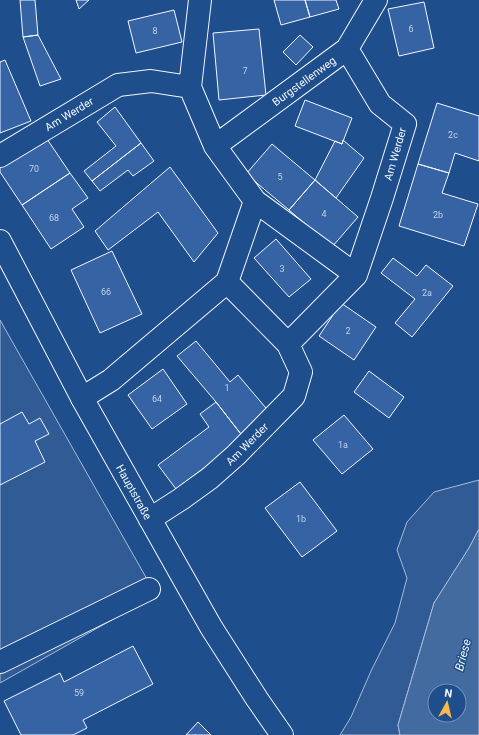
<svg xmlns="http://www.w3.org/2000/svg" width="479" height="735" font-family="Roboto,sans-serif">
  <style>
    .built { fill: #305b95; stroke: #a8bbd7 }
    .water { fill: #446ba0; stroke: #a8bbd7; fill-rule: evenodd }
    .building { fill: #3563a3; stroke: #f2f6ff }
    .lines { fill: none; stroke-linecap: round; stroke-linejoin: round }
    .minor-casing { stroke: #f2f6ff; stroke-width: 24 }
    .major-casing { stroke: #f2f6ff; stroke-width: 24 }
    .minor { stroke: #1f4e8c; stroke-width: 22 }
    .major { stroke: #1f4e8c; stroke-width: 22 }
    .labels { text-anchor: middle; stroke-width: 3; stroke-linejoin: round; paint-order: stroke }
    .number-label { font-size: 9px; fill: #c3d1e8 }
    .street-label { font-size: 11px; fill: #f2f6ff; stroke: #1f4e8c }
    .water-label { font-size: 12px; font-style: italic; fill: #f2f6ff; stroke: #1f4e8c }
  </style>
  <rect width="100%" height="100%" fill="#1f4e8c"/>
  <path class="built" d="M0 320 156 595 0 683Z
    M479 480V529L469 548 434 603 398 725 400 735H340L351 717 371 671 395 623 407 578 397 550 407 522 434 492Z"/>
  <path class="water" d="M479 529V735H400L398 725 434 603 469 548ZM435 691H459V715H435Z"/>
  <path class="building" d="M20 0H35L38 35 23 37Z
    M76 0H89L79 9Z
    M274 0H305L310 17 281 25Z
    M305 0H336L339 9 310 17Z
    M424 2 434 48 399 56 388 9Z
    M174 10 182 42 136 53 128 21Z
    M259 29 266 95 219 100 213 33Z
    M38 35 61 79 40 86 23 37Z
    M300 35 313 47 296 65 283 52Z
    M5 60 31 121 0 133V62Z
    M305 100 352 118 342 144 295 126Z
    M437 103 479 116V161L455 153 449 173 418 164Z
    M115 107 141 143 92 181 84 171 116 146 97 122Z
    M45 136 70 173 22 205 0 172V165Z
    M343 140 364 158 336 198 315 180 335 141 342 144Z
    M141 143 154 161 133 176 128 170 100 191 92 181Z
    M272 144 315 180 289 210 246 174Z
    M418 164 449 173 442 193 478 204 464 246 399 226Z
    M170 167 218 233 194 262 158 212 108 250 95 231Z
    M70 173 88 198 72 209 84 227 51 249 22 205Z
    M315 180 358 217 332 247 289 210Z
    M276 239 311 279 289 297 254 258Z
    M112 251 142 314 100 333 71 270Z
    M393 258 417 276 426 265 453 286 412 337 395 323 415 299 381 273Z
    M341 303 376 327 354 360 319 336Z
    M196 341 230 382 238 375 271 414 244 438 216 402 177 356Z
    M163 369 187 404 152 429 128 395Z
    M369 371 404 397 389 418 354 392Z
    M216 402 244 438 176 489 158 465 209 427 200 414Z
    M22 412 29 424 40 418 49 434 35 441 45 462 0 485V424Z
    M344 415 373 449 342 474 313 440Z
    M300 482 337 531 302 557 265 508Z
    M133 646 153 684 83 720 87 728 73 735H21L4 701 60 673 64 682Z
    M198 722 211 735H186Z"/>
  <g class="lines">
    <defs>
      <path id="minor" d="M200 0 190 87 215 146 255 201 356 275
        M215 146 347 49 376 0
        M0 156 118 85 151 81 190 87
        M288 344 356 275 382 198 405 124 380 104 347 49
        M82 398 111 380 227 282 255 201
        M150 519 181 499 210 478 236 455 294 396 301 372 288 344 227 282
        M0 662 149 589"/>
      <path id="major" d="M0 241 82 398 181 574 211 627 257 699 282 735"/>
    </defs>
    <use href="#minor" class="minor-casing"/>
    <use href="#major" class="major-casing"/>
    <use href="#minor" class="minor"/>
    <use href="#major" class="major"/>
  </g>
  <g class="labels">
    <g class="number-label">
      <text x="411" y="32">6</text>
      <text x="155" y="34">8</text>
      <text x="245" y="74">7</text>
      <text x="453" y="138">2c</text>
      <text x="34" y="172">70</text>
      <text x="280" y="180">5</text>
      <text x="324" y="217">4</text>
      <text x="438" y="218">2b</text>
      <text x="54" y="221">68</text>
      <text x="282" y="272">3</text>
      <text x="106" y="295">66</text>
      <text x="427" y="296">2a</text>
      <text x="348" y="334">2</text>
      <text x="227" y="391">1</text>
      <text x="157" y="402">64</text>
      <text x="343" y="448">1a</text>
      <text x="301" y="522">1b</text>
      <text x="79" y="696">59</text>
    </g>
    <g class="street-label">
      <text transform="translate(304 81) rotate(-36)" y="4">Burgstellenweg</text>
      <text transform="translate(69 114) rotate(-31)" y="4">Am Werder</text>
      <text transform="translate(395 154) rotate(-74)" y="4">Am Werder</text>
      <text transform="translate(247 444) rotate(-45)" y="4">Am Werder</text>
      <text transform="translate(134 492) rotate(61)" y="4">Hauptstraße</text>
    </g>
    <g class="water-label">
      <text transform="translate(463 655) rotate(-75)" y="4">Briese</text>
    </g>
  </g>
  <g transform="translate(447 703) rotate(8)"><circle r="19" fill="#1f4e8c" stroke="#7391ba"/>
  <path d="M0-3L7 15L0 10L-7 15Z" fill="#ffb74d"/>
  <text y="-6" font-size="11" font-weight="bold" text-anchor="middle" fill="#f2f6ff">N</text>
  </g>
</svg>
